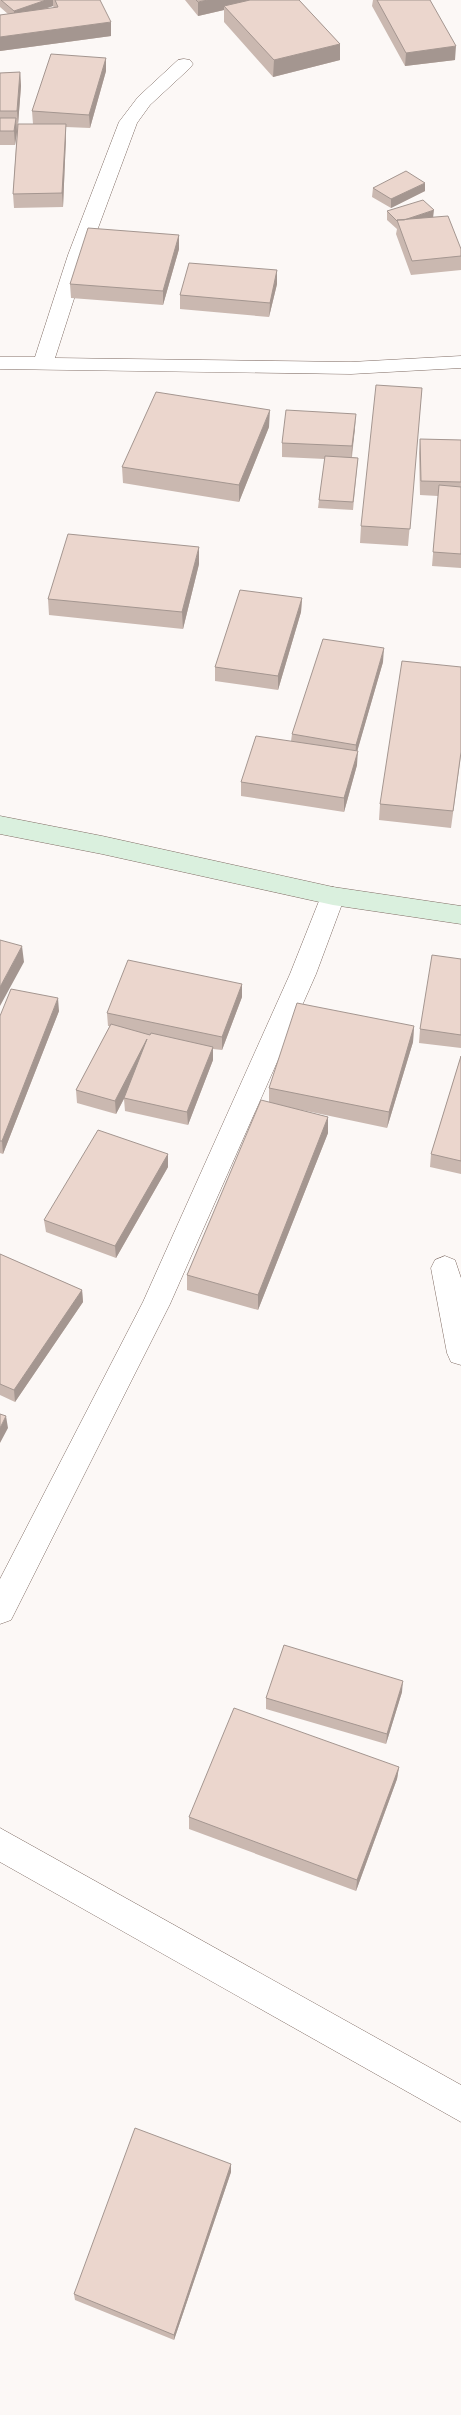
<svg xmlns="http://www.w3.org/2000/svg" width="461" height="2415" font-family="Merriweather,serif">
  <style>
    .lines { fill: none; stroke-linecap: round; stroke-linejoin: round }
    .street-casing { stroke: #806d65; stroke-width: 1 }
    .secondary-casing { stroke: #806d65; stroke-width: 1 }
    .street { fill: #fff; fill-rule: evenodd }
    .secondary { fill: #daf0de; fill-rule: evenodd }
    .wall { fill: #cab8b0; fill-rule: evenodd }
    .shaded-wall { fill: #a49690 }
    .building { fill: #ebd6cd; stroke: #a49690 }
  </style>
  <rect width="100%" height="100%" fill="#fcf8f6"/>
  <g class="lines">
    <defs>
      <path id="street" d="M184 59 190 60 193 64 190 68 150 105 137 123 88 255 55 358 351 362 461 356V368L351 374 0 369V357H35L68 255 119 122 138 97 178 60Z
        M333 887 342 890 345 896 316 974 170 1304 11 1620 0 1624V1579L143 1302 290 974 321 896 324 890Z
        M445 1256 455 1260 461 1278V1365L451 1362 447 1353 431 1268 435 1260Z
        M0 1828 461 2085V2122L0 1862Z"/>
      <path id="secondary" d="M0 816 102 836 333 887 461 906V924L333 905 102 854 0 834Z"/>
    </defs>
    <use href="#street" class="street-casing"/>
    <use href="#secondary" class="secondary-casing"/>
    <use href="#street" class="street"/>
    <use href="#secondary" class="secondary"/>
  </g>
  <path class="wall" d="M0 0H100L111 36 0 51V15L8 14 0 7ZM53 6 54 8 44 9Z
    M185 0H299L340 44V60L273 77 224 22V10L198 16Z
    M373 0H430L455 60 405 66 372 6Z
    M106 58V71L90 128 66 127V137L63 207 14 208 13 194 17 132 15 145H0V73L20 72 21 86 18 124H33L32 111Z
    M373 188 425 191 391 208 372 197Z
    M387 211 434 217 461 249V270L411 275 396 234 397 229 387 220Z
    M179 235V249L163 305 71 298 70 284Z
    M277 270V284L269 317 180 309V295Z
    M422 388 408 546 360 543 361 526Z
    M269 427 239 502 123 483 122 467Z
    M355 428 352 457 358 458 353 510 318 508 319 500 325 459 282 457V443Z
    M420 439 461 440V568L432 566 438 496 420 495 419 453Z
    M199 564 183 629 49 615 48 599Z
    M302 598 301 612 278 690 215 681V667Z
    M383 662 357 751V765L344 812 241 796V782L291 741 292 734Z
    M461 755 451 828 379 820 380 804Z
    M461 959V1048L419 1043 420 1029Z
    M242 984V997L222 1050 213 1049V1060L188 1125 125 1111 124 1099 116 1114 77 1103 76 1090 110 1026H108L107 1013Z
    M59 1011 3 1154 0 1153V1016Z
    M414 1026 413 1042 387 1128 297 1109 328 1117V1133L258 1310 187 1290V1275L269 1102V1088Z
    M461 1056V1174L430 1167 431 1154Z
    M168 1154V1167L116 1258 46 1232 44 1220Z
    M0 1254 82 1290 83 1302 15 1402 0 1395Z
    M402 1692 386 1744 266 1709V1698Z
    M399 1767 397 1779 356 1891 189 1829V1817Z
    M231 2164V2172L174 2340 75 2300 74 2294Z"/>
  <path class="shaded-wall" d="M46 0H53V6L14 19V11Z
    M208 0H269L224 6V10L198 16V2Z
    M111 22V36L0 51V37Z
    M340 44V60L273 77 274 60Z
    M456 46 455 60 405 66 406 53Z
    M106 58V71L90 128 89 115Z
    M20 72 21 86 18 125 17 111Z
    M16 118 17 132 15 145 14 131Z
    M66 124V137L63 207 62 193Z
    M425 183V191L391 208V199Z
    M434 210 433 218 398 222Z
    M179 235V249L163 305V291Z
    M277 270V284L269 317 270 303Z
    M270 410 269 427 239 502V485Z
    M356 414 355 428 351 460 352 446Z
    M199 547V564L183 629 182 612Z
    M302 598 301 612 278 690V676Z
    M384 648 383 662 355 759 356 745Z
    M358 751 357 765 344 812V798Z
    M22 946 24 962 0 1006V987Z
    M242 984V997L222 1050V1037Z
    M58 998 59 1011 3 1154 2 1141Z
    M414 1026 413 1042 387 1128 389 1112Z
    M147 1039 148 1052 116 1114 115 1101Z
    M213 1047V1060L188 1125 187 1112Z
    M328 1117V1133L258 1310V1295Z
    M168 1154V1167L116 1258 115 1246Z
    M82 1290 83 1302 15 1402 14 1390Z
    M6 1416 8 1428 0 1443V1428Z
    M403 1681 402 1692 386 1744 387 1734Z
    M399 1767 397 1779 356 1891 357 1880Z
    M231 2164V2172L174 2340V2335Z"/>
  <path class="building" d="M1 0H46L14 11Z
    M55 0H100L111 22 0 37V15L58 7Z
    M196 0H208L198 2Z
    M250 0H299L340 44 274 60 224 6Z
    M377 0H430L456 46 406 53Z
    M51 54 106 58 89 115 32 111Z
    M20 72 17 111H0V73Z
    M0 118H16L14 131H0Z
    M18 124H66L62 193 13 194Z
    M406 171 425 183 391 199 373 188Z
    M423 200 434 210 404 220H397V221L387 211Z
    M448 216 461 249V256L412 261 397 220Z
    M88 228 179 235 163 291 70 284Z
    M189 263 277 270 270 303 180 295Z
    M376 385 422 388 410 529 361 526Z
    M156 392 270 410 239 485 122 467Z
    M286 410 356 414 352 446 282 443Z
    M420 439 461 440V482L421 481Z
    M325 456 358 458 353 502 319 500Z
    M439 485 461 487V554L433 552Z
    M68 534 199 547 182 612 48 599Z
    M240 590 302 598 278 676 215 667Z
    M323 639 384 648 356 745 292 734Z
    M402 661 461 667V752L453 811 380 804Z
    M256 736 358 751 344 798 241 782Z
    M0 940 22 946 0 987Z
    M432 955 461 959V1035L420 1029Z
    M128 960 242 984 222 1037 107 1013Z
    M11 989 58 998 2 1141H0V1016Z
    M297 1003 414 1026 389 1112 269 1088Z
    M111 1024 150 1035 151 1033 213 1047 187 1112 124 1098 147 1039 115 1101 76 1090Z
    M461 1056V1161L431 1154Z
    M261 1100 328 1117 258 1295 187 1275Z
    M98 1130 168 1154 115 1246 44 1220Z
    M0 1254 82 1290 14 1390 0 1384Z
    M0 1414 6 1416 0 1428Z
    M284 1645 403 1681 387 1734 266 1698Z
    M234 1708 399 1767 357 1880 189 1817Z
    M135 2128 231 2164 174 2335 74 2294Z"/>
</svg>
